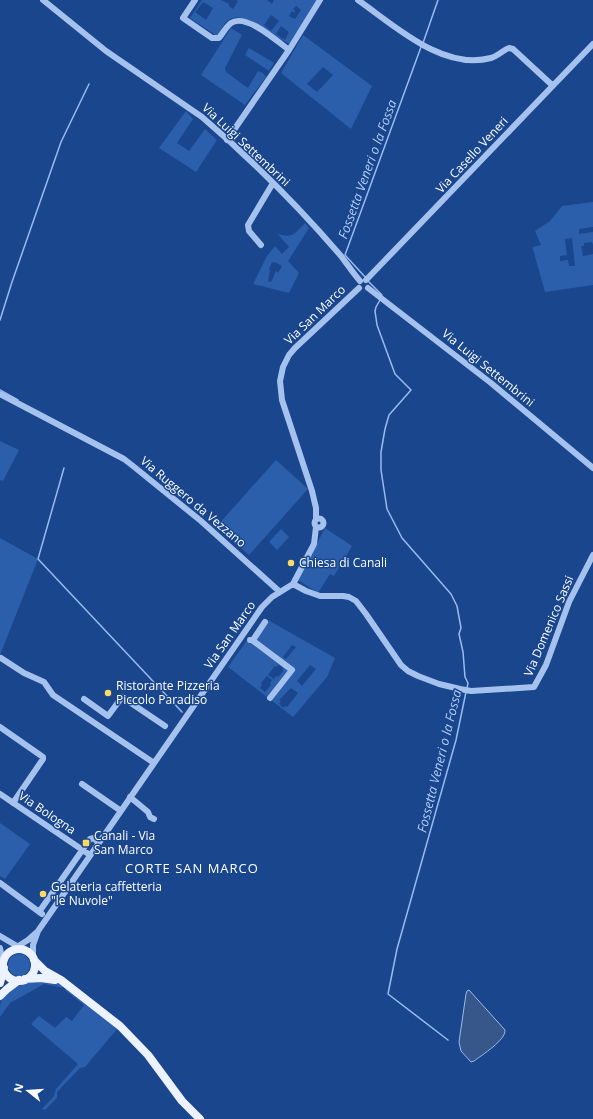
<svg xmlns="http://www.w3.org/2000/svg" width="593" height="1119" font-family="'Open Sans',sans-serif">
  <style>
    .green { fill: #2c5fab; fill-rule: evenodd }
    .water { fill: #37578b; stroke: #97bcf0 }
    .lines { fill: none; stroke-linecap: round; stroke-linejoin: round }
    .stream { stroke: #97bcf0; stroke-width: 1.5 }
    .minor { stroke: #a5c2ee; stroke-width: 6 }
    .major { stroke: #ecf2ff; stroke-width: 8 }
    .poi-dot { fill: #ffda62; stroke: #19468d; stroke-width: 1.5 }
    .labels { text-anchor: middle; stroke-width: 3; stroke-linejoin: round; paint-order: stroke }
    .street-label { font-size: 12px; fill: #fff; stroke: #19468d }
    .poi-label { font-size: 12px; fill: #fff; stroke: #19468d; text-anchor: start }
    .water-label { font-size: 13px; font-style: italic; fill: #b1ccf5; stroke: #19468d }
    .neighbourhood-label { font-size: 13px; letter-spacing: 1px; fill: #fff; stroke: #19468d }
  </style>
  <rect width="100%" height="100%" fill="#19468d"/>
  <path class="green" d="M202 0H221L229 4V6L233 9 238 1 236 0H267L272 4 274 0H317L289 44C276 36 244 11 230 19 225 21 221 31 217 36L190 18ZM203 2 213 8 206 20 195 12ZM296 6 301 10 295 19 289 16 292 11 294 13 295 11 293 9ZM271 15 279 21 271 31 264 25ZM281 26 289 32 285 40 276 34Z
    M231 28 242 35 225 68 226 72 248 88 258 71 263 73 266 77 245 105 201 75Z
    M303 35 372 86 351 129 281 73ZM323 67 333 75 317 92 307 84Z
    M249 48 274 63 269 71 245 55Z
    M186 111 193 119 177 143 189 151 205 129 217 140 196 172 159 148Z
    M593 202V227L579 229V234L593 232V245L592 242 584 243V246H581L583 256 593 254V285L545 292 533 249V247L541 245 535 231 550 221 562 206ZM572 238 575 266H569L568 260 560 261V256L567 255 565 239Z
    M305 223 309 228 288 261 299 273 289 293 253 284 267 256 275 246 282 254 289 247 278 234C293 239 295 233 305 223ZM272 262 277 263 282 266 278 273 276 271 271 282 268 281 270 270 269 269Z
    M0 441 19 450 3 481 0 480Z
    M276 460 308 489 249 555 217 526Z
    M325 528 352 546 334 576 330 574 318 593 298 580Z
    M281 529 289 537 277 550 269 542Z
    M0 538 38 559 0 655Z
    M268 620 335 658 327 677 293 717 228 667 248 639 252 640ZM292 645 296 647 286 659 283 657ZM279 665 283 668V671L278 677 276 676 274 679 268 675 275 666 276 667ZM310 665 316 669 302 686 297 681ZM267 676 272 680 270 683 271 685 265 692 260 688 262 685 261 683ZM291 688 298 693 287 707 285 706 284 708 279 704 281 701 279 700Z
    M0 823 30 844 5 879 0 876Z
    M8 965a11 11 0 1 1 22 0a11 11 0 1 1-22 0Z
    M36 981H53L64 986 62 988 59 987 44 984 10 1003 0 1017C0 1012 0 1005 1 1001 6 987 24 984 36 981Z
    M69 986 117 1029 85 1067 80 1068 57 1092V1098L45 1110 42 1109 54 1096 56 1089 78 1064 31 1024 39 1016 55 1028 66 1017 72 1021 84 1005 65 990Z"/>
  <path class="water" d="M469 990 505 1030C506 1040 482 1055 474 1061L471 1062 461 1051 459 1042 466 994 467 991Z"/>
  <g class="lines">
    <path class="stream" d="M423 43 438 0
      M366 278 345 255 421 47
      M368 281 382 295
      M380 300 376 307 375 311 377 325 395 374 411 390 389 415 385 429 381 452V470L387 509 402 538 451 594 457 606 461 628 459 634 463 652 465 677 468 683 467 688
      M0 320 12 282 61 142 89 84
      M0 390 18 400
      M64 468 38 559 182 712
      M448 1040 388 994 397 949 456 740 466 692"/>
    <path class="minor" d="M43 0 106 51 202 117C251 159 299 207 341 256 347 264 353 273 360 281
      M195 0 183 18 212 38H219C223 33 226 27 231 23 246 13 277 41 289 50
      M358 0C395 26 443 71 491 58 498 56 503 50 509 48L513 49 552 85
      M227 140 289 50 320 0
      M261 245 249 231 248 225 273 183
      M366 280 593 44
      M368 288 491 383 593 468
      M0 394 124 459 133 466 201 521 280 592
      M314.5 523a4.5 4.5 0 1 1 9 0a4.5 4.5 0 1 1-9 0Z
      M316 519V508L312 491 282 400 280 381 283 367 289 355 295 348 359 288
      M293 584 306 591 320 596H343L349 597 356 601 366 614 401 665 408 671 418 676 439 684 460 689 471 691 534 687 546 665 569 602 593 555
      M250 640H253L265 622
      M252 640 292 670 270 698
      M1 658 24 673 44 682 53 695 154 763
      M84 699 108 716 122 697 165 726
      M0 727 43 757V759L13 803
      M82 784 121 811
      M0 794 90 855
      M130 797 148 812 150 817 154 819
      M0 883 42 914
      M39 912 90 839 94 838 98 843
      M0 936 22 949
      M0 948 3 963
      M12 950 28 940 37 932
      M33 958V945L38 931 262 607 272 597 293 584 314 544 316 527"/>
    <path class="major" d="M3 965a16 16 0 1 1 32 0a16 16 0 1 1-32 0Z
      M34 960 45 971 61 980 120 1026 148 1055 182 1101 200 1119
      M25 979 41 978 55 980
      M0 983 4 968
      M0 996 7 989 19 980"/>
  </g>
  <g class="poi-dot">
    <circle cx="291" cy="563" r="4"/>
    <circle cx="108" cy="693" r="4"/>
    <rect x="82" y="839" width="8" height="8" rx="2"/>
    <circle cx="43" cy="894" r="4"/>
  </g>
  <g class="labels">
    <g class="street-label">
      <text transform="translate(246 145) rotate(43)" y="4">Via Luigi Settembrini</text>
      <text transform="translate(472 155) rotate(-47)" y="4">Via Casello Veneri</text>
      <text transform="translate(315 315) rotate(-44)" y="4">Via San Marco</text>
      <text transform="translate(488 368) rotate(39)" y="4">Via Luigi Settembrini</text>
      <text transform="translate(193 502) rotate(40)" y="4">Via Ruggero da Vezzano</text>
      <text transform="translate(549 626) rotate(-67)" y="4">Via Domenico Sassi</text>
      <text transform="translate(230 635) rotate(-55)" y="4">Via San Marco</text>
      <text transform="translate(47 813) rotate(34)" y="4">Via Bologna</text>
    </g>
    <g class="poi-label">
      <text x="299" y="567">Chiesa di Canali</text>
      <text x="116" y="690">Ristorante Pizzeria<tspan x="116" dy="14">Piccolo Paradiso</tspan></text>
      <text x="94" y="840">Canali - Via<tspan x="94" dy="14">San Marco</tspan></text>
      <text x="51" y="891">Gelateria caffetteria<tspan x="51" dy="14">"le Nuvole"</tspan></text>
    </g>
    <g class="water-label">
      <text transform="translate(367 169) rotate(-70)" y="5">Fossetta Veneri o la Fossa</text>
      <text transform="translate(439 761) rotate(-76)" y="5">Fossetta Veneri o la Fossa</text>
    </g>
    <g class="neighbourhood-label">
      <text x="192" y="873">CORTE SAN MARCO</text>
    </g>
  </g>
  <g transform="translate(28 1091) rotate(287)" stroke="#19468d" stroke-width="3" paint-order="stroke">
  <path d="M0-3L7 15L0 10L-7 15Z" fill="#ffffff"/>
  <text y="-6" font-size="11" font-weight="bold" text-anchor="middle" fill="#ffffff">N</text>
  </g>
</svg>
